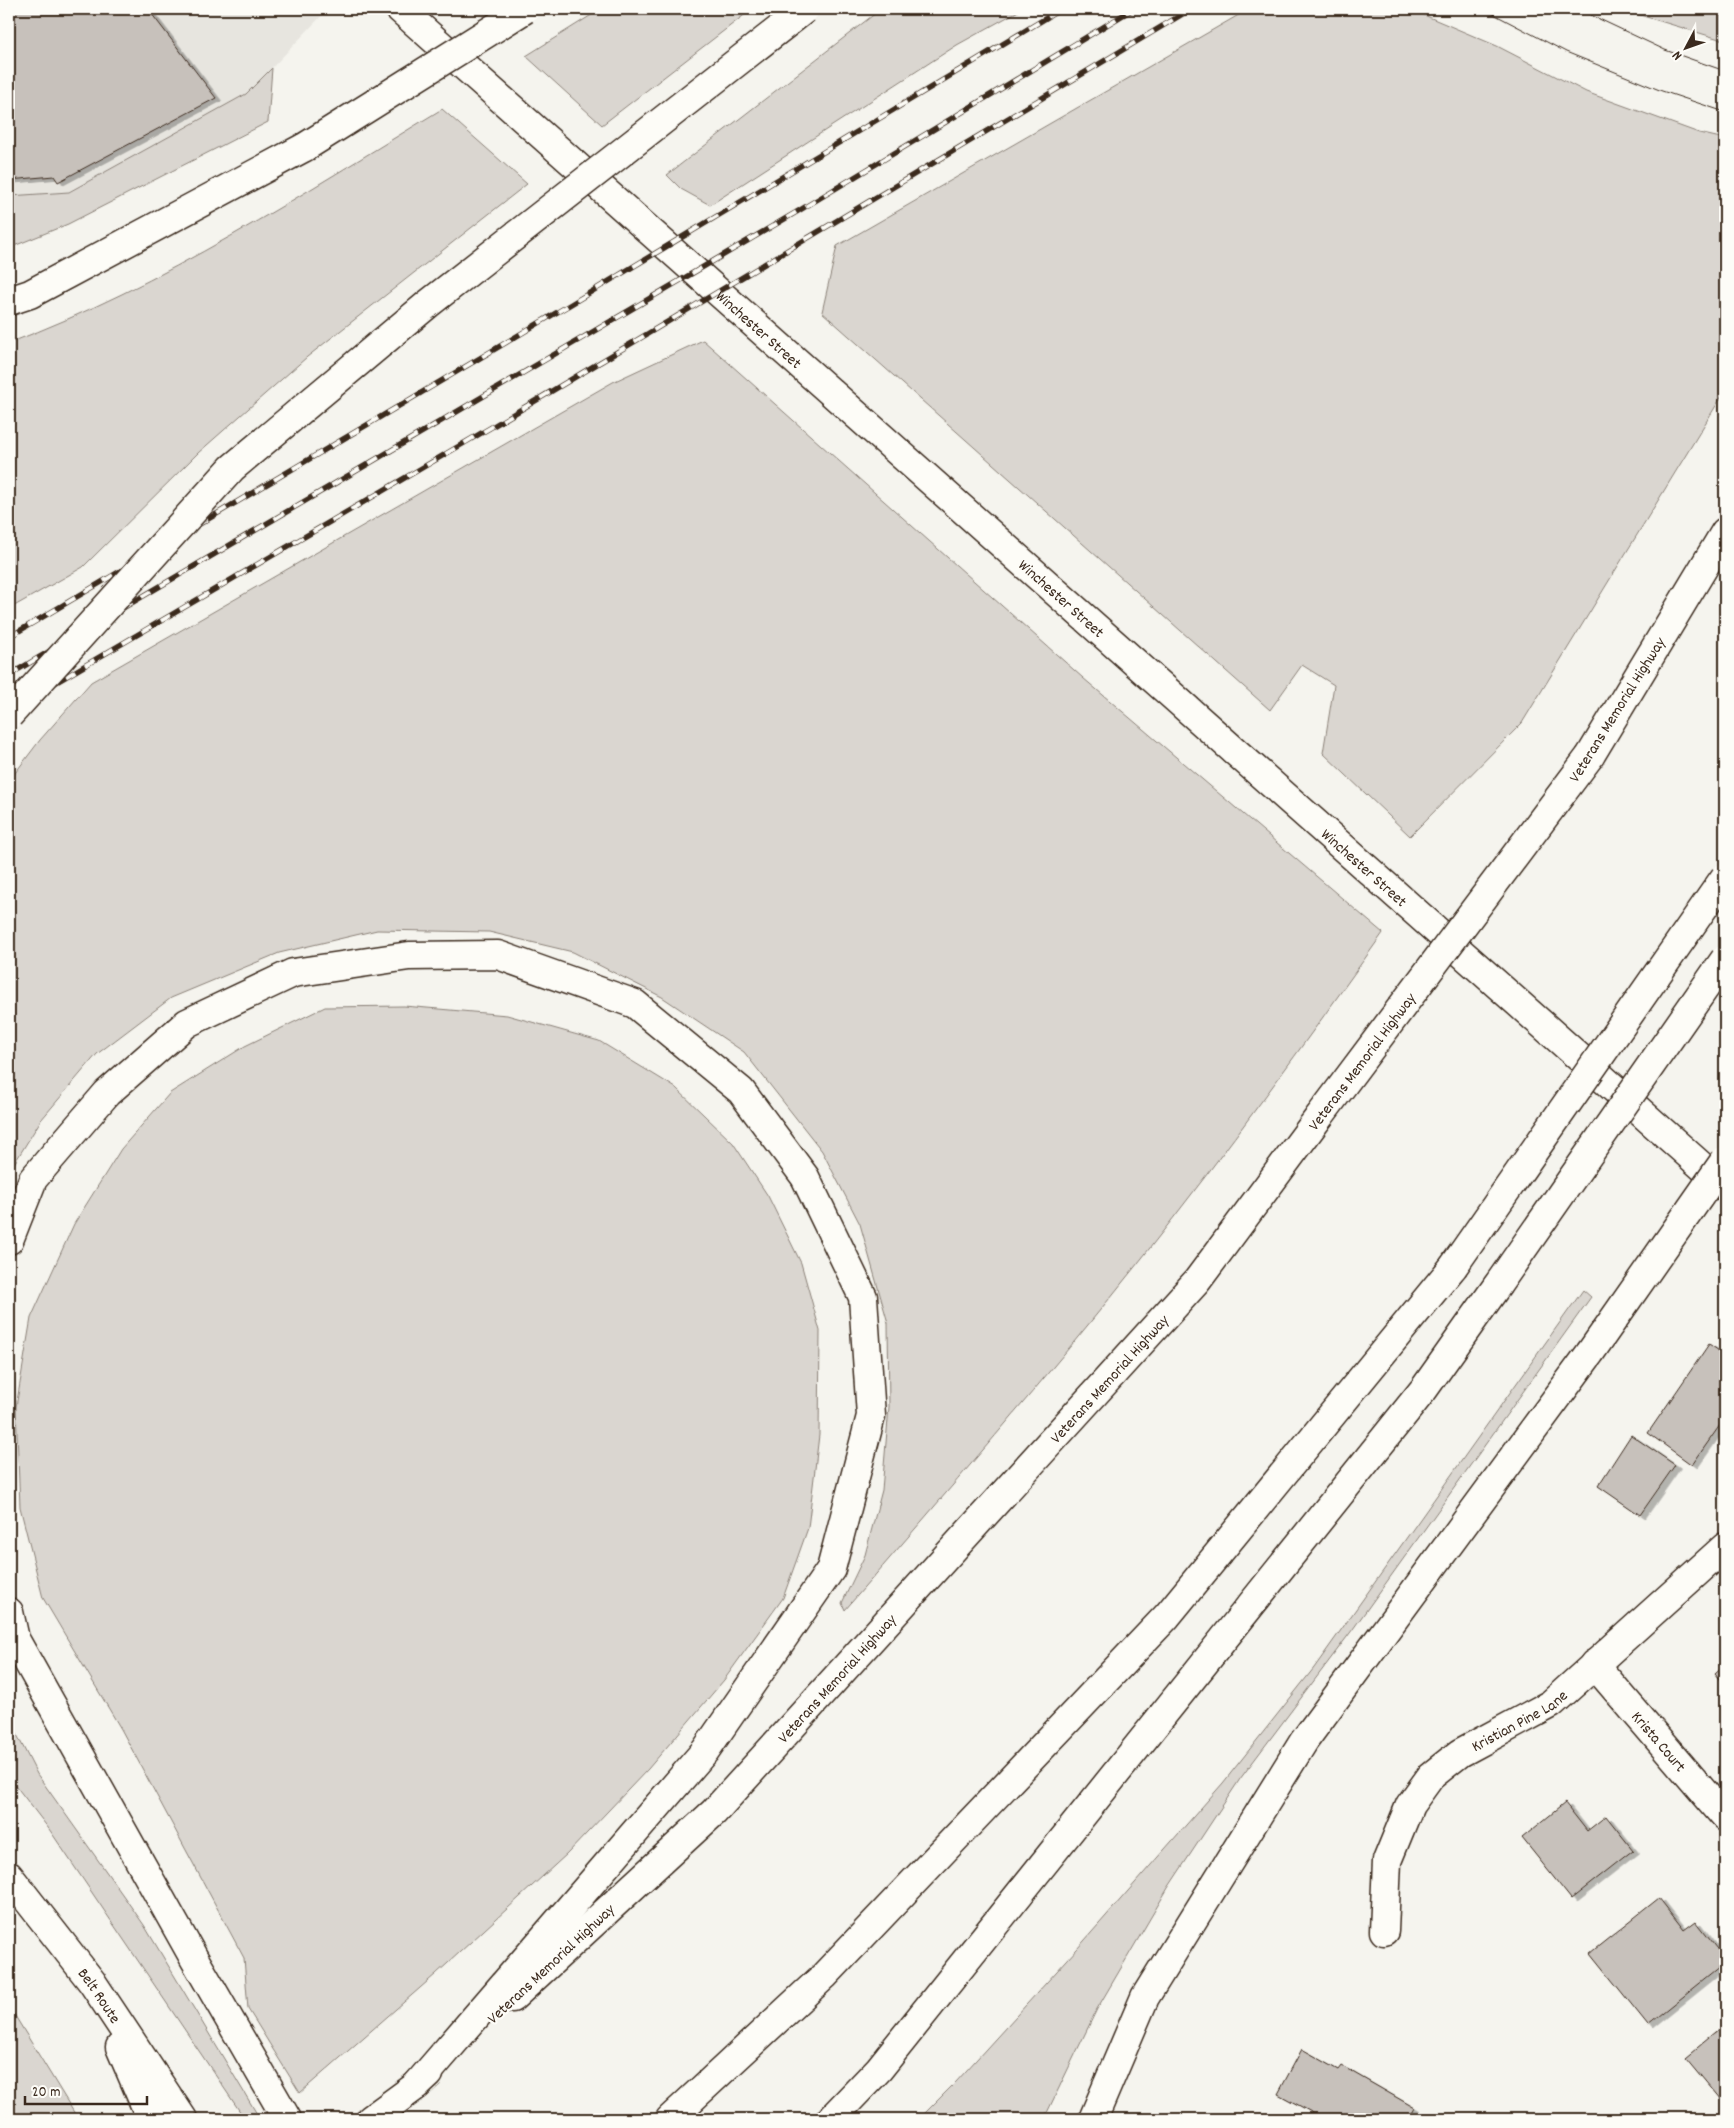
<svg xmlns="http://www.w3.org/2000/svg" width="1734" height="2128" font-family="Dekko,sans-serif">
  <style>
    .built { fill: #e7e5df }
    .green { fill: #dad6d0; stroke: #8a8077 }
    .building { fill: #c7c1bb; stroke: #3b2a1e; filter: url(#shadow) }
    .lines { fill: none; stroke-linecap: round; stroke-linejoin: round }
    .minor-casing { stroke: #3b2a1e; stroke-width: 31 }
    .major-casing { stroke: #3b2a1e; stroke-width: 31 }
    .highway-casing { stroke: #3b2a1e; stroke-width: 31 }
    .minor { stroke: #fdfcf7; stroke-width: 28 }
    .major { stroke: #fdfcf7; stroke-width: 28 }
    .highway { stroke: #fdfcf7; stroke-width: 28 }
    .tram { stroke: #3b2a1e; stroke-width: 1 }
    .rail-casing { stroke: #3b2a1e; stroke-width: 5.5 }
    .rail { stroke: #fdfcf7; stroke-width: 4; stroke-dasharray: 11; stroke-linecap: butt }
    .highway-bridge-casing { stroke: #3b2a1e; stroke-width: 31; stroke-linecap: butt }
    .highway-bridge { stroke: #fdfcf7; stroke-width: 28 }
    .labels { text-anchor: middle; stroke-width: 4.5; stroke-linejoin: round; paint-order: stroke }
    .street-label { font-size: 16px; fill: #3b2a1e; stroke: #fdfcf7 }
  </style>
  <defs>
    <filter id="shadow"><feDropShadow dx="5.5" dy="3" stdDeviation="0" flood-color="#0004"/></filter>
  </defs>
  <rect width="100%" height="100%" fill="#f5f4ee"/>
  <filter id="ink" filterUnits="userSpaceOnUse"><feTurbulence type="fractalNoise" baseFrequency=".02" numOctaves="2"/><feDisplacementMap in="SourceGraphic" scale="10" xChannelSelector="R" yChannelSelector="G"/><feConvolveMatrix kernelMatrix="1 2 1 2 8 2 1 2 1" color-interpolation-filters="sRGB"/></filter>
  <g filter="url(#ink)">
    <path class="built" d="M9 9H328L247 94 69 192 9 196Z"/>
    <path class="green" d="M601 9H752L602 125 526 56Z
      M881 9H1022L957 45 710 205 681 189 667 175Z
      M1249 9H1410L1497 46 1586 92 1699 133 1725 139V391L1522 723 1410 836 1323 753 1334 685 1302 665 1270 710 822 312 837 246Z
      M1620 9H1725V40L1716 38Z
      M272 68 268 122 68 224 9 248V196L69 192 246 94Z
      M442 109 527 184 307 357 198 453 83 567 9 609V343C163 285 302 194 442 109Z
      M703 340 1083 678 1383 933C1305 1043 1226 1152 1142 1258 1047 1378 945 1494 845 1610L842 1603 865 1555 882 1490 889 1407 888 1323 860 1224 822 1151 744 1052 662 997 573 952 489 932 377 930 279 953 171 998 97 1054 41 1120 9 1172V781L40 740 91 682 613 382Z
      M404 1006 507 1015 599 1041 676 1088 733 1143 768 1196 801 1263 820 1331 819 1435 808 1528 783 1598 724 1680 648 1769 567 1854 436 1974 300 2093 248 2009 244 1958 121 1729 43 1598 20 1507 16 1407 31 1318 74 1224 121 1149 170 1093 245 1046 325 1007Z
      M1583 1290 1591 1297 1353 1629 1240 1779 1168 1888 1097 2009 1044 2119H919L956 2082 1077 1949 1223 1783 1314 1668Z
      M9 1719 37 1774 144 1925 260 2119H245L49 1829 9 1777Z
      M9 2006 78 2119H9Z"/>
    <path class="building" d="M19 9H148L216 98 58 182 54 176 9 180V16Z
      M1709 1344 1725 1355V1418L1692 1465 1648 1433Z
      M1631 1435 1675 1465 1640 1515 1598 1486Z
      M1725 1664V1685L1715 1673Z
      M1565 1803 1587 1831 1606 1816 1633 1850 1571 1899 1522 1838Z
      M1659 1898 1684 1930 1696 1921 1725 1958V1963L1648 2025 1590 1953Z
      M1725 2025V2104L1686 2057Z
      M1302 2049 1339 2070 1342 2066 1415 2108 1409 2119 1311 2118 1313 2113 1278 2094Z"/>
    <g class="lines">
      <defs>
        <g id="minor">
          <path id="s1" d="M1594 1664 1725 1817"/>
          <path id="s2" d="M1384 1931 1387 1861 1410 1805 1431 1776 1460 1753 1551 1704 1725 1547"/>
        </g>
        <g id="major">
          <path id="s3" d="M400 9 1725 1187"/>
        </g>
        <g id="highway">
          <path d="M9 301 30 294 305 147"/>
          <path d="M1590 756 1725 532"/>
          <path d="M9 1240 33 1179 107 1093 187 1023 293 973 409 956 498 955 635 1004 741 1091 805 1177 863 1297 871 1416 831 1569 705 1751 416 2086"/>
          <path d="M9 1612 15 1639 195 1960 287 2119"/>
          <path id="s4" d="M9 1876 92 1982 183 2119"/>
          <path id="s5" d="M512 1998 714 1812 1197 1281 1319 1117"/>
          <path d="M120 2047 151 2119"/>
          <path d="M371 2119 416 2086 429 2074"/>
          <path d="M670 2119 824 1976 1167 1616 1453 1267"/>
          <path d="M831 2119 879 2069 1424 1389 1497 1286"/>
          <path d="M1093 2119 1145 1997 1304 1741 1590 1353"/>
        </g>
      </defs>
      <use href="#minor" class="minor-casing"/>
      <use href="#major" class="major-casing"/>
      <use href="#highway" class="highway-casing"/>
      <use href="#minor" class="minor"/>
      <use href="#major" class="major"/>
      <use href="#highway" class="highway"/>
      <path class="tram" d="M1484 9 1566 52 1662 91 1725 112
        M1578 9 1665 50 1725 71"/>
      <defs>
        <path id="rail" d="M9 637 571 304 1061 9
          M9 675 800 210 1133 9
          M9 710 495 425 1191 9"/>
      </defs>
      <use href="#rail" class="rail-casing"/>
      <use href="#rail" class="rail"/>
      <defs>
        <path id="highway-bridge" d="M305 147 525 9
          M9 715 232 468 428 304 805 9
          M1319 1117 1590 756
          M1453 1267 1725 877
          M1497 1286 1725 959
          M1590 1353 1725 1160"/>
      </defs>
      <use href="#highway-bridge" class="highway-bridge-casing"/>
      <use href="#highway-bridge" class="highway-bridge"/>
    </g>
  </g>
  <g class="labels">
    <g class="street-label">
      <text dy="6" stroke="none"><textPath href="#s3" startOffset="481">Winchester Street</textPath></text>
      <text dy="6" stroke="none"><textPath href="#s3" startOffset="886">Winchester Street</textPath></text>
      <text transform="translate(1616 709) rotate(-58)" y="6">Veterans Memorial Highway</text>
      <text dy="6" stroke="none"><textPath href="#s3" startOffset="1291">Winchester Street</textPath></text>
      <text transform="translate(1361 1061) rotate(-53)" y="6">Veterans Memorial Highway</text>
      <text dy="6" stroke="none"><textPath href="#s5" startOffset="861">Veterans Memorial Highway</textPath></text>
      <text dy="6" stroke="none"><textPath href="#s5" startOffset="456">Veterans Memorial Highway</textPath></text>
      <text dy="6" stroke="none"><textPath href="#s2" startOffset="271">Kristian Pine Lane</textPath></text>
      <text dy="6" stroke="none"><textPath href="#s1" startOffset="101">Krista Court</textPath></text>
      <text transform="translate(550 1963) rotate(-43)" y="6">Veterans Memorial Highway</text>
      <text dy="6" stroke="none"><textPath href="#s4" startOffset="150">Belt Route</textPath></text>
    </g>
  </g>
  <rect width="1734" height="2128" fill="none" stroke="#fdfcf7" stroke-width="30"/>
  <rect x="15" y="15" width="1704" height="2098" fill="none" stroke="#3b2a1e" stroke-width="2" filter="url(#ink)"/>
  <g transform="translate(1686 48) rotate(229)" stroke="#fdfcf7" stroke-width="4" paint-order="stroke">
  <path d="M0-4L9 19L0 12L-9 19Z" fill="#3b2a1e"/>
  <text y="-8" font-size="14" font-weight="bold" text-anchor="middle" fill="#3b2a1e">N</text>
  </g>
  <path d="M25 2096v8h122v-8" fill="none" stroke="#3b2a1e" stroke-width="2.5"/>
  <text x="32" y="2096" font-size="15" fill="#3b2a1e" stroke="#fdfcf7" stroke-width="4" paint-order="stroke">20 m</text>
</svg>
